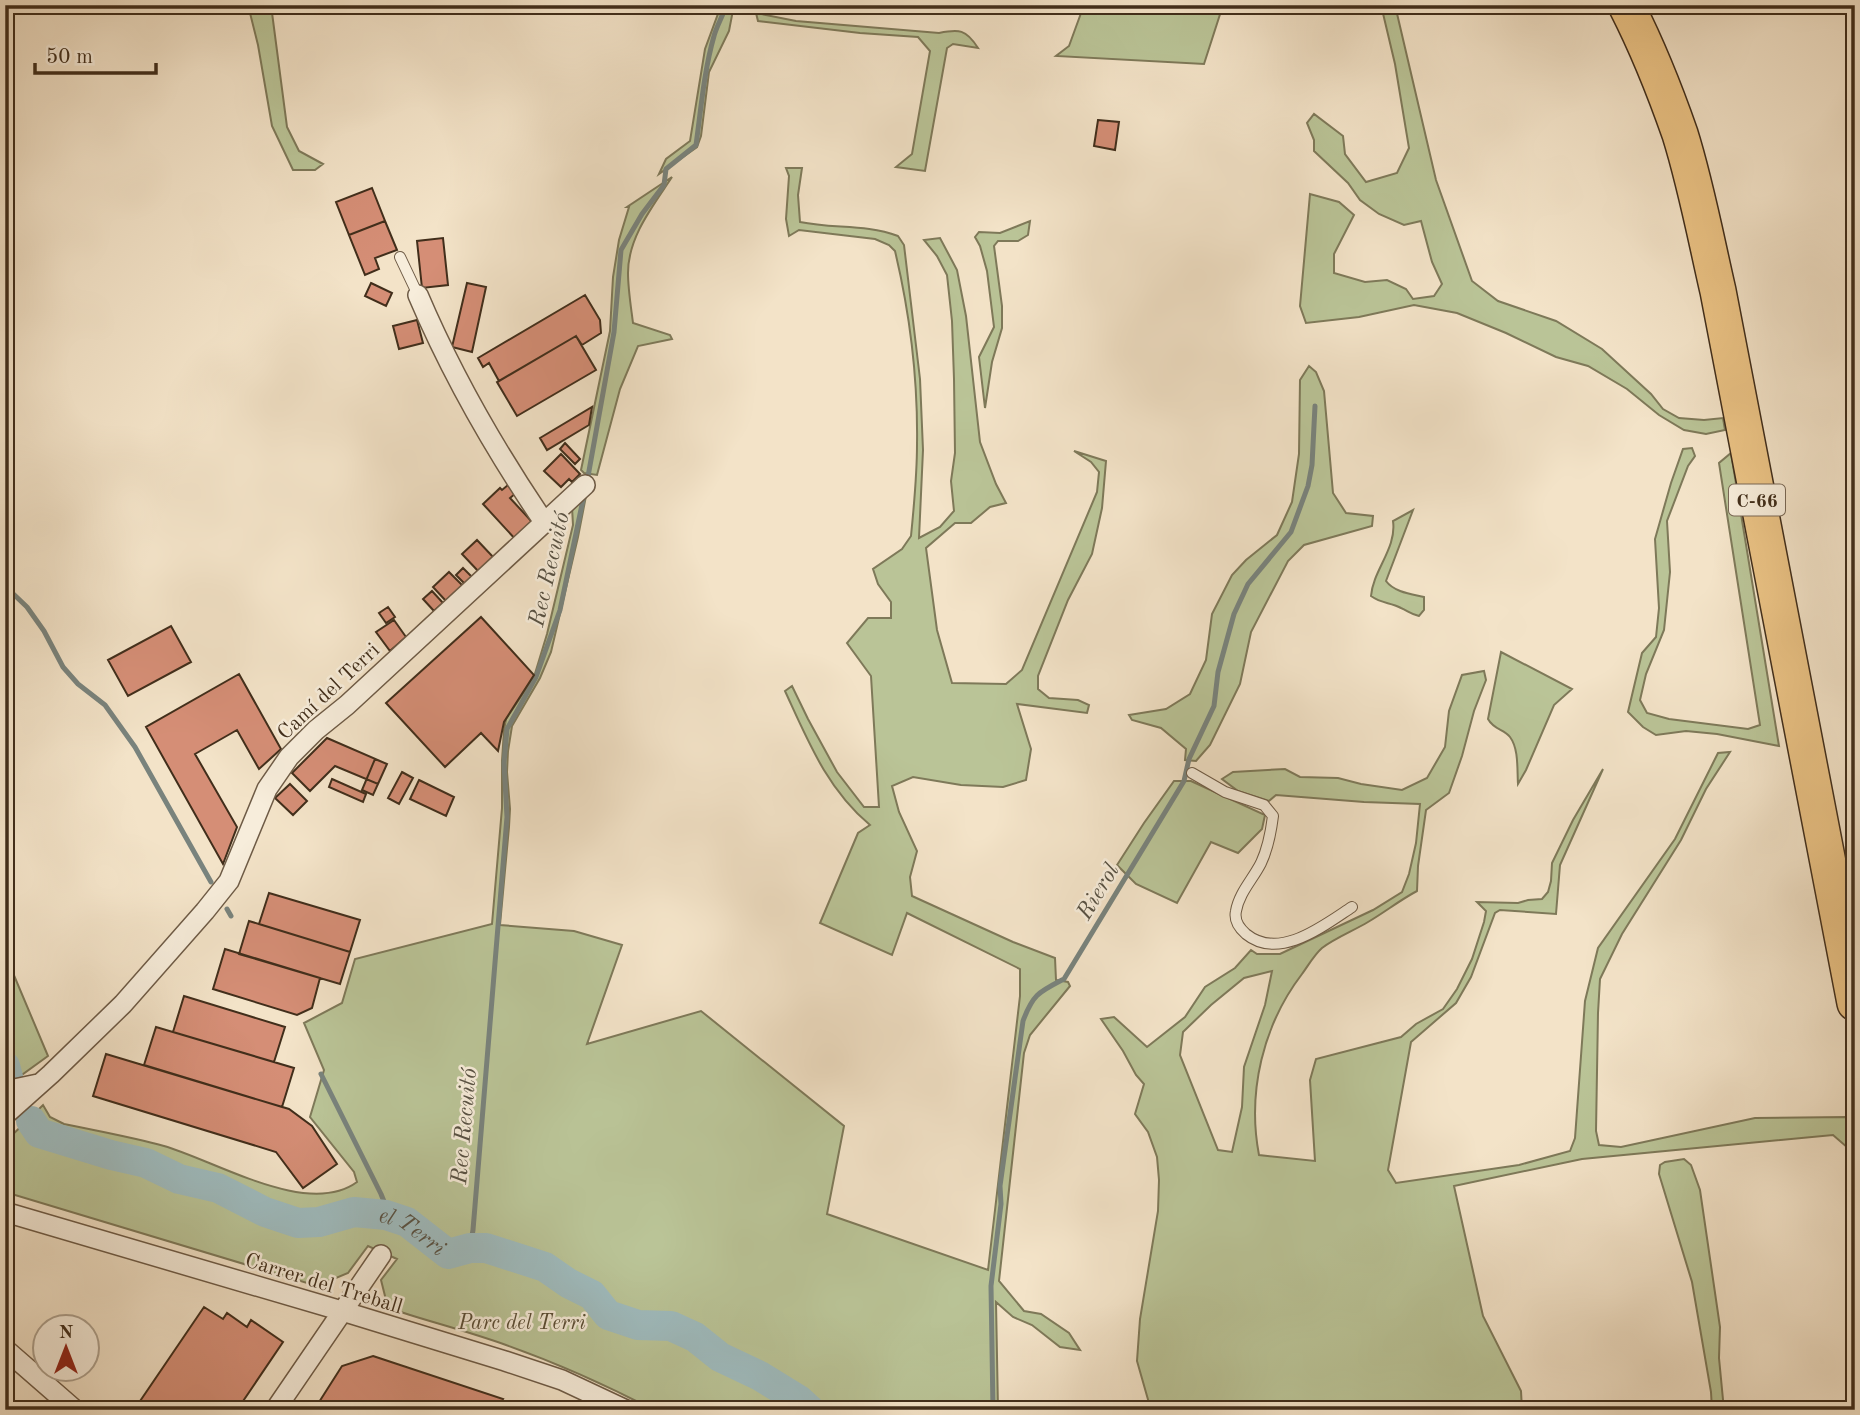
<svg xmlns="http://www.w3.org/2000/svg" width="1860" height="1415" font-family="'Old Standard TT',serif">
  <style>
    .green { fill: #bac497; stroke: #7e7959; stroke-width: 2; fill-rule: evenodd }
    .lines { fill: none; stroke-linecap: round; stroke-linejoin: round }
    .stream { stroke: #79837d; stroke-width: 5 }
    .river { stroke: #9fbcbf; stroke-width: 30 }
    .building { fill: #d58e76; stroke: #412e1b; stroke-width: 2 }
    .lane-casing { stroke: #6e5b46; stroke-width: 12 }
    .street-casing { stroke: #6e5b46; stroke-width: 22 }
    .highway-casing { stroke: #412e1b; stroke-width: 38 }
    .lane { stroke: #f7eddb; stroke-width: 10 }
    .street { stroke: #f7eddb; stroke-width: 19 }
    .highway { stroke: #eac284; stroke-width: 35 }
    .labels { text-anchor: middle; stroke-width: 5; stroke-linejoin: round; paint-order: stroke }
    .shield { fill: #f7eddb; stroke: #786755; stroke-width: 2 }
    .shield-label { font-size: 19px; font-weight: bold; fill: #412e1b }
    .street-label { font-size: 21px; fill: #412e1b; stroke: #f7eddb }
    .park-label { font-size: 21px; font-style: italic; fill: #594c34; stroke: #f7eddb }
    .water-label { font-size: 23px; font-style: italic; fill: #585244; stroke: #f7eddb }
  </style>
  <rect width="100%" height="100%" fill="#f3e3c8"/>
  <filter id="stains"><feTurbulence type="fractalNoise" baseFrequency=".00286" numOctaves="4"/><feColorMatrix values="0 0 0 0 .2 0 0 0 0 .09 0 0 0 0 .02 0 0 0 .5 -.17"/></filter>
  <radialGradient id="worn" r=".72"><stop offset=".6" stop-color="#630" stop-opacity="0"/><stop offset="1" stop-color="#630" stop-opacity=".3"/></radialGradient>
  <path class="green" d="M248 5H271L287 127 299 151 323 164 315 170H293L272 126 258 45Z
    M719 5H734L729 31 709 72 701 136 697 147 659 174 666 159 690 141 705 49 719 11Z
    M1084 5H1223L1204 64 1056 56 1069 46Z
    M1381 5H1395L1436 180 1472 281 1498 301 1556 321 1602 349 1651 394 1663 409 1679 418 1704 420 1723 418 1725 430 1706 434 1684 430 1659 415 1627 389 1588 366 1556 357 1506 333 1457 313 1414 305 1359 317 1306 323 1300 306 1310 194 1339 202 1354 215 1334 254V273L1365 282 1387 280 1406 289 1413 299 1434 296 1442 284 1432 262 1421 221 1404 225 1379 214 1360 200 1348 183 1314 151V140L1307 123 1314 114 1343 136 1345 154 1366 182 1397 173 1409 148 1395 64Z
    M756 13 796 21 939 33C959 29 966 29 978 48L953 44 947 48 925 171 896 167 912 154 930 51 918 37 860 33 758 21Z
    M786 168H802L798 195 800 222C834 229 865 224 898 236L904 245 920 379 923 450 919 538 940 527 954 511 951 481 955 453 954 379 952 321 947 275 937 256 924 240 940 238 957 270 966 316 980 442 996 484 1006 503 990 507 971 523H955L926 548 937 630 952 683 1006 684 1022 670 1097 492 1099 472 1091 462 1074 451 1106 461 1102 508 1092 554 1068 600 1038 676V689L1049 698 1078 700 1089 705 1087 713 1017 704 1031 749 1026 780 1003 787 961 785 913 777 892 786 899 812 917 851 910 877 912 896 1013 942 1055 958 1056 980 1068 982 1070 986 1030 1035 1024 1053 999 1281 1024 1311 1041 1314 1069 1333 1080 1350 1060 1347 1032 1325 1013 1317 996 1302 998 1410H654C606 1385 557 1363 506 1345 467 1331 427 1321 388 1308L381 1280 397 1259 368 1246 348 1273 317 1286 5 1192V1142L43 1105 50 1117 64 1124C97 1131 131 1137 164 1146 216 1161 308 1218 357 1182L354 1172 310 1117 324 1070 304 1023 342 1003 355 959 492 924 502 808V761L504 730 506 719 534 677 547 634 563 567 573 525 572 507 586 496 578 537 551 652 540 678 512 726 508 751 507 772 510 809 509 827 500 925 574 931 622 945 587 1044 701 1011 844 1126 827 1214 988 1270 1020 996V969L907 913 892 955 820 923 858 833 870 825C827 789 808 741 785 691L792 686 808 719 837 772 864 807H879L871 676 847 643 868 618H891V602L878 584 873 569 902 549 911 536C914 506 917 475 917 445 918 380 910 314 895 251L889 245 875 239 799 230 789 236 786 219 789 176Z
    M672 177C653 206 628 237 628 273 628 289 631 307 633 323L670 335 672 339 638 346 620 389 597 475 584 473 581 470 610 331 613 277 619 240 629 207H627Z
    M1030 221 1028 235 1018 241H998L994 246 1002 306V328L992 362 985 408 979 357 994 327 987 271 980 246 975 237 979 232 1000 233Z
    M1309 366 1316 372 1324 391 1333 493 1346 513 1373 516 1372 526 1304 545 1288 561 1251 632 1240 684 1210 745 1196 761 1185 760 1186 749 1161 728 1132 720 1129 715 1166 709 1190 694 1206 660 1212 614 1232 575 1246 560 1277 535 1292 502 1299 454 1300 380Z
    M1692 448 1695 456 1688 466 1667 521 1670 572 1664 630 1646 674 1640 700 1647 713 1669 719 1748 729 1760 725 1719 463 1731 453 1779 746 1717 734 1686 731 1656 735 1643 727 1628 712 1642 653 1656 637 1659 608 1655 539 1671 483 1683 449Z
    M1413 510 1386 581C1394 592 1411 594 1424 597V610L1419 616C1411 614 1408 611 1401 608 1390 602 1382 604 1371 596 1373 570 1397 548 1393 521Z
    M1501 652 1572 689 1554 705 1526 770 1518 784C1517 770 1519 749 1510 737 1504 729 1494 730 1488 719Z
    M1484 671 1486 680 1474 711 1462 756 1449 793 1426 810 1418 866 1417 891C1400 900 1385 912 1368 922 1353 931 1335 938 1322 948 1314 955 1308 966 1302 974 1263 1025 1247 1092 1259 1155L1315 1161 1310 1080 1316 1059 1401 1037 1416 1024 1443 1009 1457 989 1472 959 1484 922 1486 911 1477 902 1518 903 1528 900 1542 899 1548 892 1551 881 1552 863 1573 820 1603 769 1560 865 1556 914 1500 910 1495 913 1471 977 1456 1003 1411 1042 1388 1170 1396 1183 1519 1165 1570 1151 1575 1138 1585 1001 1598 948 1675 839 1718 753 1730 752 1706 789 1681 840 1622 934 1600 979 1598 1013 1596 1131 1599 1145 1621 1147 1755 1118 1846 1117 1848 1148 1833 1135 1582 1159 1454 1186 1483 1316 1521 1391 1522 1410H1151L1137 1361 1140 1319 1158 1211 1159 1180 1157 1157 1148 1132 1135 1114 1144 1084 1136 1075 1123 1051 1101 1019 1114 1017 1147 1047 1185 1017 1205 987 1235 968 1251 950 1257 954H1280L1373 910 1402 892 1409 874 1416 843 1420 804 1364 802 1276 795 1269 801 1238 791 1222 779 1233 772 1285 769 1300 777 1338 778 1361 784 1402 790 1427 778 1445 747 1449 711 1462 675ZM1272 971 1265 1005 1244 1067 1242 1107 1232 1152 1218 1150 1180 1055 1183 1032 1211 1005 1244 978Z
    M1174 781H1191L1265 815 1262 829 1238 853 1211 842 1177 903 1136 884 1117 865 1144 823Z
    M5 954 48 1056 23 1074 5 1080Z
    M1684 1159 1691 1165 1700 1190 1720 1327 1719 1358 1724 1410H1712L1711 1392 1692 1282 1659 1174 1660 1165 1665 1162Z"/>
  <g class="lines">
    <path class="stream" d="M587 482 614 332 621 250 642 214 664 185 666 169 696 145C701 109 704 71 714 36 717 25 723 16 726 5
      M5 586 27 607 44 631 63 667 78 684 105 705 135 747 211 882
      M227 909 231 916
      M321 1074 381 1194 387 1209 386 1215
      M470 1248 473 1230 507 817 504 763 507 729 536 677 560 610 584 495
      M993 1410 991 1286 1001 1204 1000 1186 1023 1021C1033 994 1039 992 1064 979L1184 781 1189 759 1214 706 1218 672 1234 614 1248 584 1291 532 1308 486 1312 465 1315 406"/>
    <g class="river">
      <path d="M5 1066 8 1077"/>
      <path id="s1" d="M31 1121 39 1133 111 1155 146 1163 179 1179 218 1188 265 1212 298 1223 319 1222 354 1212 386 1215 407 1222 448 1254 470 1248H486L545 1267 568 1283 592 1295 608 1315 638 1325 671 1326 695 1337 720 1357 760 1376 799 1400 810 1410"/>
    </g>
  </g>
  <path class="building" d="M1098 120 1119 122 1115 150 1094 146Z
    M372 188 385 221 349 235 336 202Z
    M372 188 385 221 349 235 336 202Z
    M385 221 397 250 375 258 379 269 365 275 349 235Z
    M385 221 397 250 375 258 379 269 365 275 349 235Z
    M443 238 448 285 422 288 417 241Z
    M371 283 392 293 386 306 365 296Z
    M467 283 486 287 472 352 452 347Z
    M585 295 600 320 601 333 582 345 576 336 499 381 489 363 483 367 478 358Z
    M417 320 423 343 399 349 393 326Z
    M576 336 596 370 517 416 497 382Z
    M592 407 589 425 547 450 540 438Z
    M565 443 580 459 575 464 560 449Z
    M561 454 580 474 572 482 569 479 561 487 544 471Z
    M508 485 516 493 510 498 534 524 517 541 483 504 500 488 502 490Z
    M477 540 494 558 479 572 462 554Z
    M463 568 472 577 465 584 456 575Z
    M449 572 463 586 446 601 433 587Z
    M432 591 443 603 434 611 423 599Z
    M388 607 395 617 386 623 379 613Z
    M481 617 534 675 504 722 498 751 481 733 445 767 386 703Z
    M394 620 406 637 390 651 376 632Z
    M171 626 191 662 128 696 108 660Z
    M239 674 281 749 259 769 237 730 195 754 237 827 223 864 146 727Z
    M327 738 387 764 378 784 335 766 310 791 292 773Z
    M375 759 387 764 373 795 362 790Z
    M402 772 413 778 399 804 388 798Z
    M332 779 366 794 363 802 329 787Z
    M419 780 454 797 446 816 410 799Z
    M290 784 307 801 293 815 275 798Z
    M269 893 360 920 350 952 259 924Z
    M249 921 350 952 340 984 239 954Z
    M225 949 320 978 312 1008 297 1015 213 989Z
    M184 996 285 1027 274 1062 173 1032Z
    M156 1027 294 1068 282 1107 144 1065Z
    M106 1054 289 1109 312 1126 337 1164 303 1188 276 1152 93 1096Z
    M204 1307 223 1319 227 1313 247 1327 251 1320 283 1342 237 1410H134Z
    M373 1356 503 1399 495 1410H314L342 1366Z"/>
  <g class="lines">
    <defs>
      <path id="lane" d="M400 257 418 295
        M1192 773 1225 792 1264 805 1273 816C1271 832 1268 848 1261 863 1253 879 1239 893 1236 911 1234 920 1239 928 1246 934 1279 961 1323 926 1352 907"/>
      <path id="street" d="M418 295C452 375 495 450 544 522
        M5 1091 38 1084
        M5 1115 51 1074 123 1004 205 911 229 881 267 789 289 757 316 730 347 705 585 485
        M5 1212 342 1311 505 1361 562 1380 626 1410
        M5 1349 75 1410
        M275 1410 381 1255"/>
      <path id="highway" d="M1626 5C1647 46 1665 91 1680 134 1696 185 1706 239 1718 291L1855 1003"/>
    </defs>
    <use href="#lane" class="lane-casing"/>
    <use href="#street" class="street-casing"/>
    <use href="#highway" class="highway-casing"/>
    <use href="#lane" class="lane"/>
    <use href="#street" class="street"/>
    <use href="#highway" class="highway"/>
  </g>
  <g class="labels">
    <rect class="shield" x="1729" y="484.5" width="56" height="31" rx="5"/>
    <g class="shield-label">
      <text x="1757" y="507">C-66</text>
    </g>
    <g class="street-label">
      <text transform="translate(328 691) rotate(-43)" y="7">Camí del Terri</text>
      <text transform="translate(324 1283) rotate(17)" y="7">Carrer del Treball</text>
    </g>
    <g class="park-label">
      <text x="522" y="1329">Parc del Terri</text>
    </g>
    <g class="water-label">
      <text transform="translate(548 569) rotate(-77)" y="8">Rec Recuitó</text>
      <text transform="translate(1097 891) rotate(-59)" y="8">Rierol</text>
      <text transform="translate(463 1126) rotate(-85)" y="8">Rec Recuitó</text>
      <text dy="8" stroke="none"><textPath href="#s1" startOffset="410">el Terri</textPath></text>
    </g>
  </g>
  <rect width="1860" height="1415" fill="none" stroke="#f3e3c8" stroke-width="28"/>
  <rect x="7" y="7" width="1846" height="1401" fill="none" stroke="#412e1b" stroke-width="3.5"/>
  <rect x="14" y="14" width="1832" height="1387" fill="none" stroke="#412e1b" stroke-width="2"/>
  <g transform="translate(66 1348)"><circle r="33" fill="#f7eddb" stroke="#aea18e" stroke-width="2"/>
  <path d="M0-5L12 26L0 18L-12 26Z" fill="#8f2418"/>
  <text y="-10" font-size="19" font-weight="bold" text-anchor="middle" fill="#412e1b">N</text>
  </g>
  <path d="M35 63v10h121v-10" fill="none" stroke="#412e1b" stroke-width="3.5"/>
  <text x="46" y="63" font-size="21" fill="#412e1b" stroke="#f7eddb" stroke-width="5" paint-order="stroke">50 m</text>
  <rect width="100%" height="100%" filter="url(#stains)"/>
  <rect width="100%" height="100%" fill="url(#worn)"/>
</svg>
